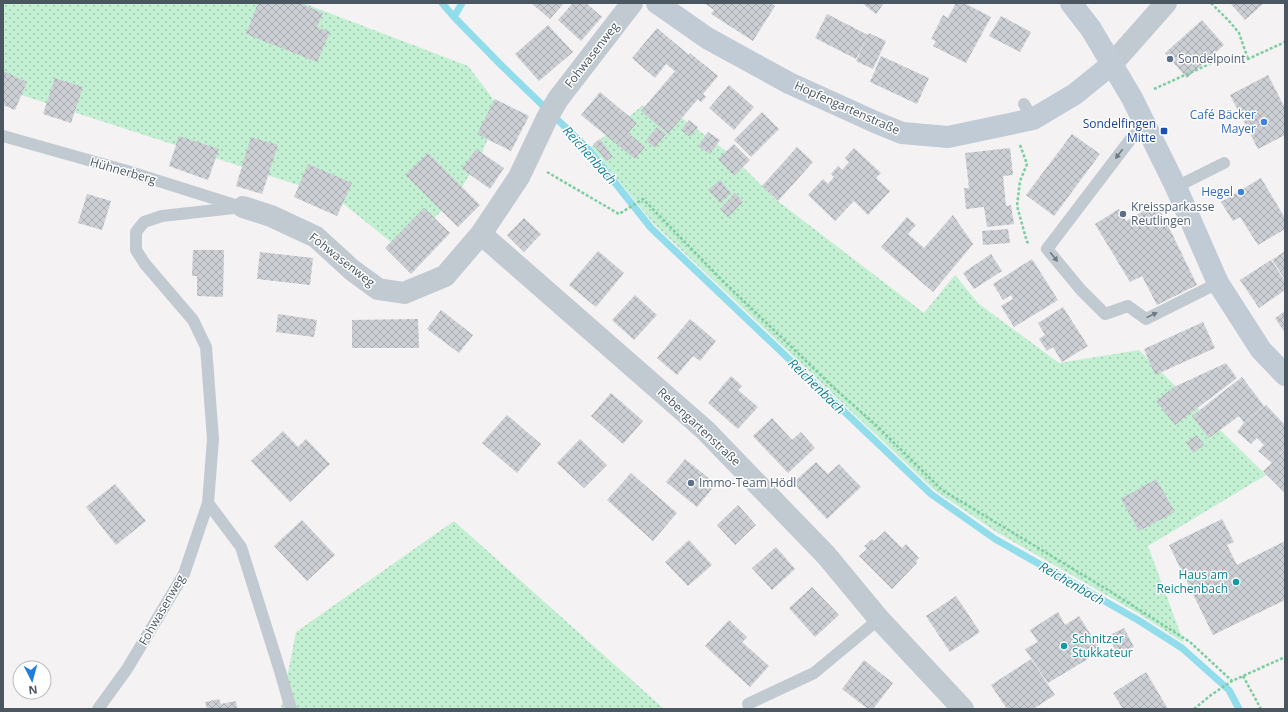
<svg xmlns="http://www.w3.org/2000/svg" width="1288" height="712" font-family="'Open Sans',sans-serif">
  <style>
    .grass { fill: url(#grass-dots) }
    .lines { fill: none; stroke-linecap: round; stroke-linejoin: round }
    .stream { stroke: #92ddeb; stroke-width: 7 }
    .building { fill: url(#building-cross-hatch) }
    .path { stroke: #7ccda1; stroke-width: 2.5; stroke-dasharray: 3 2; stroke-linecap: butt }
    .lane { stroke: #c1cad1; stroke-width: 12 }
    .street { stroke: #c1cad1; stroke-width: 22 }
    .secondary { stroke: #c1cbd5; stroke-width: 22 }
    .oneway { fill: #6e7982 }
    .service-dot { fill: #5c6f8a; stroke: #fff; stroke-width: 1.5 }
    .shop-dot { fill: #3f7fe0; stroke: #fff; stroke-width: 1.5 }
    .transit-dot { fill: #1a4fb4; stroke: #fff; stroke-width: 1.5 }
    .culture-dot { fill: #0f9aa8; stroke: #fff; stroke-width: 1.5 }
    .labels { text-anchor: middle; stroke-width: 3; stroke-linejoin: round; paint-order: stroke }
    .street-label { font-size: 12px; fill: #4a5660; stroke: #fff }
    .service-label { font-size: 12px; fill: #4e5e75; stroke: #fff; text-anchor: start }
    .shop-label { font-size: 12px; fill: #366cbe; stroke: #fff; text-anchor: end }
    .transit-label { font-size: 12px; fill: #164399; stroke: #fff; text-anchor: end }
    .culture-label { font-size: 12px; fill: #0d838f; stroke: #fff; text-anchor: end }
    .water-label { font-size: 13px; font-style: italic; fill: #108096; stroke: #fff }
  </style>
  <defs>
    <pattern id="grass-dots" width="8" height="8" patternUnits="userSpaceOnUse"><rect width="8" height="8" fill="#c3efd2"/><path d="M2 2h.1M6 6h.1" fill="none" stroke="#a0c4ae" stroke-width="1.8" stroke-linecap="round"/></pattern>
    <pattern id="building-cross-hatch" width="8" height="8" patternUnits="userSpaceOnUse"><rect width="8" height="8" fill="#cccfd4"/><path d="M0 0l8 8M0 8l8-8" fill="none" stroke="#a8abaf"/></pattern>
  </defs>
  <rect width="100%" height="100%" fill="#f4f2f3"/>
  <path class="grass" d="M3 3H303L468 66 500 108 480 158 455 198 401 250 335 197 3 89Z
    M642 106 671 110 729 153 775 199 924 313 955 275 979 304 1059 363 1139 350 1266 475 1148 546 1184 643 1141 615 998 533 934 490 654 224 591 147Z
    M454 521 664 709H281L296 632Z"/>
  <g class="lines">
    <path class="stream" d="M442 3 454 17 501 65 589 150 651 228 931 494 995 539 1138 620 1182 648 1229 690 1239 709
      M454 17 462 3"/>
  </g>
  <path class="building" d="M258 3H299L323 13 317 27 330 32 317 62 246 34Z
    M531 3H564L550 19Z
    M573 3H586L602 17 581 41 558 20Z
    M704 3H770L775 6 753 41 711 14 714 10Z
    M862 3H884L876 14Z
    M956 3H964L991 17 966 63 933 46 936 41 931 39 943 15 948 18Z
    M1230 3H1264L1245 20Z
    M827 14 868 35 856 59 815 38Z
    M1001 16 1031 32 1020 52 989 36Z
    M1202 20 1224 45 1187 78 1165 53Z
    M548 25 573 52 539 81 515 54Z
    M657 28 689 55 690 53 718 76 703 94 706 97 701 102 698 99 668 134 641 111 675 71 666 64 655 78 632 58Z
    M869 33 886 41 873 69 856 61Z
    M881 56 929 78 917 104 870 82Z
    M3 71 27 82 15 110 3 105Z
    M1268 75 1285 108V135L1258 149 1230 95Z
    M55 78 83 87 71 123 43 114Z
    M729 85 754 107 734 130 709 108Z
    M600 92 637 123 628 133 645 147 635 159 581 115Z
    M495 99 529 116 511 151 477 134Z
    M762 112 779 129 751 157 734 140Z
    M689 120 698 127 690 137 681 130Z
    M657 127 666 134 655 148 646 140Z
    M708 132 720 140 710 154 698 146Z
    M1072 134 1100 154 1054 216 1026 195Z
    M179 136 219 149 208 180 169 166Z
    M251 137 278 145 262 194 236 186Z
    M600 139 613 157 606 161 593 144Z
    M734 144 750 160 734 176 718 159Z
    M797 147 813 162 778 201 762 186Z
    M854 148 881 173 876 178 890 191 868 215 854 201 835 221 808 195 823 179 828 184 834 177 831 174 838 166 842 170 849 162 845 158Z
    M1010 148 1013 175 1003 176 1006 206 1011 205 1014 224 987 227 984 207 966 209 964 188H969L965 153Z
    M476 149 504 168 490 189 462 169Z
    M428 153 480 205 458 227 405 175Z
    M308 164 352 183 337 216 294 197Z
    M1261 178 1285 218V229L1258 245 1240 217 1233 221 1221 202Z
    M720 180 731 193 720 203 708 190Z
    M735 193 743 202 728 217 720 209Z
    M87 194 111 201 102 230 78 223Z
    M1157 203 1197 285 1157 305 1142 276 1130 282 1095 224 1119 209 1126 221Z
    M424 208 450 233 411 274 385 248Z
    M953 215 973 244 933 292 881 247 907 217 916 225 908 234 924 248Z
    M524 218 541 234 524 252 507 235Z
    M1008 229 1010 243 983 245 982 231Z
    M193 250H224L223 297 197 296V276H192Z
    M598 251 624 273 596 307 569 285Z
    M1285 251V279L1272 260Z
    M260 252 313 258 310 285 257 279Z
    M991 254 1002 271 974 289 963 273Z
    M1032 259 1058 300 1014 327 1001 306 1013 299 1011 295 1019 290 1003 300 993 284Z
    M1271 260 1285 281V290L1259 308 1240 280Z
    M635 295 657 315 634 340 612 320Z
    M1063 307 1088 346 1062 362 1053 347 1047 351 1039 339 1045 335 1038 323Z
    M441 310 473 335 459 353 427 329Z
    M1285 311V333L1275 318Z
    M278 314 317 320 314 337 276 332Z
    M418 319 419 348H352V320Z
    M690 319 716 341 700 361 693 356 677 375 657 358Z
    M1203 322 1215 348 1155 375 1144 349Z
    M1226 363 1237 378 1175 425 1156 401 1174 387Z
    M731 376 742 386 738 390 758 407 738 429 708 403Z
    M1242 377 1264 406 1244 423 1239 416 1209 438 1192 416Z
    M611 393 643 421 623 444 591 416Z
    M1266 405 1285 425V449L1275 459 1285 450V490L1284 492 1263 471 1272 463 1258 451 1264 445 1257 438 1251 444 1237 432 1243 424Z
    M507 415 541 444 517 473 482 443Z
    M772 418 792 440 801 432 815 448 788 473 753 436Z
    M283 431 298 447 306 439 330 464 290 502 251 461Z
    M1197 435 1204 445 1193 453 1186 442Z
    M580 439 607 465 584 488 557 463Z
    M685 459 716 484 697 507 666 482Z
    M816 462 828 474 839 464 861 487 827 519 793 483Z
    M631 473 677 513 653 541 607 500Z
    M1156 479 1175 512 1139 531 1121 499Z
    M115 484 146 521 116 545 86 507Z
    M738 505 756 525 735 545 717 525Z
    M1222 519 1234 542 1227 545 1237 565 1285 541V600L1213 635 1169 545Z
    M302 520 335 555 307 581 274 546Z
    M885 531 902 548 906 544 919 558 916 561 917 563 892 589 859 556 867 549 864 546 872 539 874 541Z
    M689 540 712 565 688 586 665 562Z
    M776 547 795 569 772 590 752 568Z
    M812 587 839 615 815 637 789 608Z
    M956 596 980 632 950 652 926 616Z
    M1058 612 1065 625 1079 616 1101 651 1048 683 1025 649 1038 642 1030 630Z
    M729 620 747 637 742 642 769 666 750 687 705 646Z
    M1124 628 1134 647 1118 655 1108 636Z
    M1031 659 1055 695 1033 709H1007L991 685Z
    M864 660 893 683 873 709H868L842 689Z
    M1146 672 1168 709H1123L1113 693Z
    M219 699 221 704 236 701 237 709H207L205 702Z"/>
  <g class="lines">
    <path class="path" d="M1211 3 1230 22 1239 33 1248 59
      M1154 89 1225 57 1248 59 1285 42
      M1020 145 1027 164 1020 181 1017 206 1027 242 1030 243
      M547 172 619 214 643 199 721 279 834 388 877 426 942 490 1108 590 1190 642 1232 681
      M1243 676 1261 709
      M1194 709 1211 695 1232 681 1285 657"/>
    <path class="lane" d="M1024 104 1033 119
      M1146 127 1133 136 1047 249 1081 290 1105 314 1128 306 1146 319 1218 283
      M3 136 127 171 238 206
      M1176 187 1224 163
      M208 503 241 547 280 671 291 709
      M748 704 814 673 879 619
      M98 709 127 669 184 574 208 503 213 439 206 347 193 320 145 264 136 250V232L144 222 162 216 243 207"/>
    <path class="street" d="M1112 64 1166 3
      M243 207 271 216 316 237 352 270 378 289 404 293 445 276 481 234 519 177 547 118 558 99 632 3
      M481 234 705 430 826 555 879 619 963 709"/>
    <path class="secondary" d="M657 3 707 38 789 83 875 122 902 133 948 137 1033 119 1075 94 1112 64
      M1071 3 1091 29 1132 98 1176 187 1218 283 1261 350 1285 375"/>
  </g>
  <defs><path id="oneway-solid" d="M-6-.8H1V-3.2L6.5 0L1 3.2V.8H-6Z"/></defs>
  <g class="oneway">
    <use href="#oneway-solid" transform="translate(1119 154) rotate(127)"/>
    <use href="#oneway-solid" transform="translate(1054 257) rotate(51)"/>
    <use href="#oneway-solid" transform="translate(1152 315) rotate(-26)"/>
  </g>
  <g class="service-dot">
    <circle cx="1170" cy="59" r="4"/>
    <circle cx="1123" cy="214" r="4"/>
    <circle cx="691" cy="483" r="4"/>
  </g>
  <g class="shop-dot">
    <circle cx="1264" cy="122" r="4"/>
    <circle cx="1241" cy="192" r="4"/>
  </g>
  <rect class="transit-dot" x="1160" y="127" width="8" height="8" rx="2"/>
  <g class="culture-dot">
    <circle cx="1236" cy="582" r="4"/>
    <circle cx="1064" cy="646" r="4"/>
  </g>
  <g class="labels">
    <g class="street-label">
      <text transform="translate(592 55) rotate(-52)" y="4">Fohwasenweg</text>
      <text transform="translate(847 108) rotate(24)" y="4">Hopfengartenstraße</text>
      <text transform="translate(123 171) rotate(16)" y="4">Hühnerberg</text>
      <text transform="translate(342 260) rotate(38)" y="4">Fohwasenweg</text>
      <text transform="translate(699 427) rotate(43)" y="4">Rebengartenstraße</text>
      <text transform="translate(162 610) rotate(-60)" y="4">Fohwasenweg</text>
    </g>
    <g class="service-label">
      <text x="1178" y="63">Sondelpoint</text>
      <text x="1131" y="211">Kreissparkasse<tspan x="1131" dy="14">Reutlingen</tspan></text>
      <text x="699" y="487">Immo-Team Hödl</text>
    </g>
    <g class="shop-label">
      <text x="1256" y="119">Café Bäcker<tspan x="1256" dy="14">Mayer</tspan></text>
      <text x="1233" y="196">Hegel</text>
    </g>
    <g class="transit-label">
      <text x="1156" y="128">Sondelfingen<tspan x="1156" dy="14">Mitte</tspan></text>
    </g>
    <g class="culture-label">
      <text x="1228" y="579">Haus am<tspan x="1228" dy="14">Reichenbach</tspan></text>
      <text x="1072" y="643" text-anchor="start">Schnitzer<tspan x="1072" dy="14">Stukkateur</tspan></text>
    </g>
    <g class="water-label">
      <text transform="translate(590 155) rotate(48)" y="5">Reichenbach</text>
      <text transform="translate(817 386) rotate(44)" y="5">Reichenbach</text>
      <text transform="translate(1072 583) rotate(30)" y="5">Reichenbach</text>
    </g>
  </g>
  <rect width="1288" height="712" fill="none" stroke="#4a5660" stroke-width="8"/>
  <g transform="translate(32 680) rotate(174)"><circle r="19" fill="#ffffff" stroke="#b7bbbf"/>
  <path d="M0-3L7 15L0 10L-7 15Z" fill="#1f7de2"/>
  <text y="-6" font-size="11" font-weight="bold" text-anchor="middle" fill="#4a5660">N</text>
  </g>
</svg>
